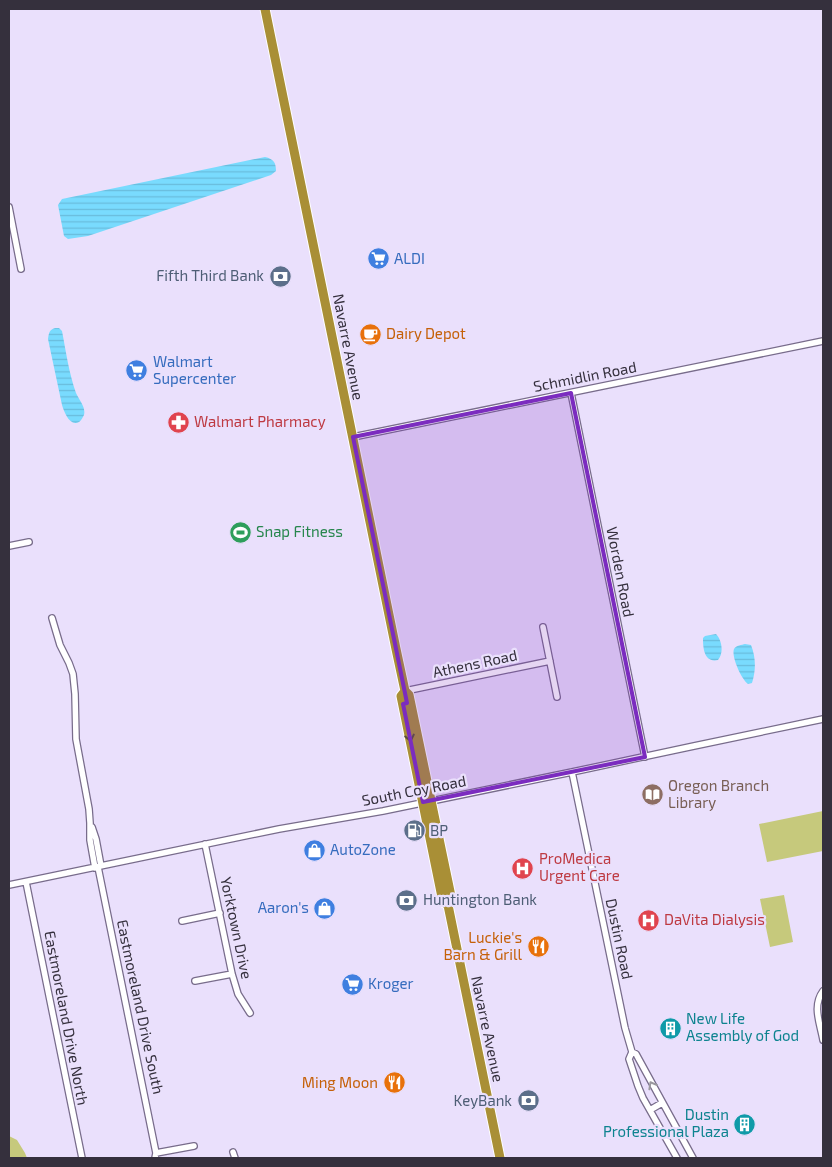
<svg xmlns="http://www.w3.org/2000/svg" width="832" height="1167" font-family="'Exo 2',sans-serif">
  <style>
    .park { fill: #c6c97c }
    .water { fill: url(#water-rules) }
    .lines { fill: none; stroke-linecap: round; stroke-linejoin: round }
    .minor-casing { stroke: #786c8b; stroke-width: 8 }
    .highway-casing { stroke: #fff; stroke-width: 11 }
    .minor { stroke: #fff; stroke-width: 5.5 }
    .highway { stroke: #a98f36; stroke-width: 9 }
    .oneway { stroke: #584c3b }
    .oneway2 { stroke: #9a989e }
    .marked { fill: #7b2cbf; fill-opacity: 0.2; stroke: #7b2cbf; stroke-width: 4; stroke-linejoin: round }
    .labels { text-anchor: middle; stroke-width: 4.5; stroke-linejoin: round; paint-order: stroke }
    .shop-label { font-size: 15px; fill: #366cbe; stroke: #eae0fc; text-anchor: start }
    .service-label { font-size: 15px; fill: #4e5e75; stroke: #eae0fc; text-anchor: end }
    .food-label { font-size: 15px; fill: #c56008; stroke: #eae0fc; text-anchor: end }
    .street-label { font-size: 15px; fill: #35303d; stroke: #eae0fc }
    .health-label { font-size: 15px; fill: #be3a42; stroke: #eae0fc; text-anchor: start }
    .leisure-label { font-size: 15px; fill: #27864d; stroke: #eae0fc; text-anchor: start }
    .education-label { font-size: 15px; fill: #785e54; stroke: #eae0fc; text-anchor: start }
    .culture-label { font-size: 15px; fill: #0d838f; stroke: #eae0fc; text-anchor: start }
  </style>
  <defs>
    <pattern id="water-rules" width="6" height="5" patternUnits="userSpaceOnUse" patternTransform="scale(1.25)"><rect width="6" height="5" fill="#79dbfe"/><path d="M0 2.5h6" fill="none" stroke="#69bcdb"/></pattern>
  </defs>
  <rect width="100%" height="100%" fill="#eae0fc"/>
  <path class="park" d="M823 811V851L767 862 759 824Z
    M784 895 793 942 770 947 760 899Z
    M9 1136 17 1140 25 1153 27 1158H9Z"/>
  <path class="water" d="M265 157C274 159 276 163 276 171L271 175 88 236 68 239 64 236 58 205 62 199Z
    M55 328H59L62 331C66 352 69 373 76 393 79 400 86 407 84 415 83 417 81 421 79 422 70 427 64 412 62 405L48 339C49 333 49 330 55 328Z
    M716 634C722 640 724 653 718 660 704 663 703 648 703 638L705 636Z
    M745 644 751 645C756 658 756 670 752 683L748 684C742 680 731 657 734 649 736 645 742 645 745 644Z"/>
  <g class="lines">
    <defs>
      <path id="minor" d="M9 207 21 269
        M571 393 645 757
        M353 437 823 341
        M9 546 29 542
        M52 618 60 645 69 663 73 674 75 694 76 739 89 809 90 823V840L95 868
        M543 627 557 697
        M405 691 550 661
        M572 772 625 1028 632 1052 629 1059 638 1086 643 1098 677 1158
        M92 827 96 839 101 866
        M205 844 232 974 238 994 250 1013
        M98 867 156 1153 155 1158
        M26 882 82 1158
        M9 885 279 829 383 811 572 772 694 746 823 719
        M182 921 220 913
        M195 981 232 974
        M823 991C812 1006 820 1023 823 1040
        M632 1052 636 1054 693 1158
        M650 1110 662 1103
        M233 1152 235 1158
        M156 1153 194 1146"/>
      <path id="highway" d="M265 9 396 649 405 691 409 695 452 901 448 905
        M405 691 401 696 443 902 448 905 449 910 500 1158"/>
    </defs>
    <use href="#minor" class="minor-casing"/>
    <use href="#highway" class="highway-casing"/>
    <use href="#minor" class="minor"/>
    <use href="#highway" class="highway"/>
  </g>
  <defs><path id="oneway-chevron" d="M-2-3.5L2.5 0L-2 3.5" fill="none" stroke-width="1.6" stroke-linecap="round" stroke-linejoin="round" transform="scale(1.25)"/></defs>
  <use class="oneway" href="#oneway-chevron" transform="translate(410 738) rotate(78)"/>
  <use class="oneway2" href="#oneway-chevron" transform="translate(652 1085) rotate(-119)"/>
  <path class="marked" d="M571 393 645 757 423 802 403 704 407 703 353 437Z"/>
  <defs>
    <symbol id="supermarket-disc" viewBox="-11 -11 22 22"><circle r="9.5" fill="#3f7fe0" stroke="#eae0fc"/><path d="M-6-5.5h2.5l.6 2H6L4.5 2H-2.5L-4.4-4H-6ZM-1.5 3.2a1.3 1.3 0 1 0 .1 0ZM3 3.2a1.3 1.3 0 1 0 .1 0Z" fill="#fff"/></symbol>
    <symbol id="bank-disc" viewBox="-11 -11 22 22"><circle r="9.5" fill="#5c6f8a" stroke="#eae0fc"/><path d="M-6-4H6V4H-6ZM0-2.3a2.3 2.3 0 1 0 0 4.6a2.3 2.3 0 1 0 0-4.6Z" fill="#fff"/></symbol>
    <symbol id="cafe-disc" viewBox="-11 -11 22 22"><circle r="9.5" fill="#e8710a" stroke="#eae0fc"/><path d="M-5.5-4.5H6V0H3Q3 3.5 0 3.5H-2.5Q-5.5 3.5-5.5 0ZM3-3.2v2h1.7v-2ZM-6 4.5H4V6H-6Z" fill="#fff"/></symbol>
    <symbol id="pharmacy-disc" viewBox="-11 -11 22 22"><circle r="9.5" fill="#e0444e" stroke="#eae0fc"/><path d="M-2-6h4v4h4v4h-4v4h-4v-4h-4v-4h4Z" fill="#fff"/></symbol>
    <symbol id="stadium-disc" viewBox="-11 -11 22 22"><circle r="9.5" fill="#2e9e5b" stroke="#eae0fc"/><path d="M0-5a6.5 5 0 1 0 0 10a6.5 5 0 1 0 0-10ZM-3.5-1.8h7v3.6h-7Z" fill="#fff"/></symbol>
    <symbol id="library-disc" viewBox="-11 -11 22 22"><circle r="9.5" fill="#8d6e63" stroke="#eae0fc"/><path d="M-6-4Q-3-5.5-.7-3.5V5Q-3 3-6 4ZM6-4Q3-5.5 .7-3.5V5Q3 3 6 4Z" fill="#fff"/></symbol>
    <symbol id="fuel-disc" viewBox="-11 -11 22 22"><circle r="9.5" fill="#5c6f8a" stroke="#eae0fc"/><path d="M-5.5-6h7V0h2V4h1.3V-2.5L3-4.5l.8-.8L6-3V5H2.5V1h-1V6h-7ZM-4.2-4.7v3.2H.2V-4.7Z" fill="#fff"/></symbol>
    <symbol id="shop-disc" viewBox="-11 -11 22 22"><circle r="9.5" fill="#3f7fe0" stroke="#eae0fc"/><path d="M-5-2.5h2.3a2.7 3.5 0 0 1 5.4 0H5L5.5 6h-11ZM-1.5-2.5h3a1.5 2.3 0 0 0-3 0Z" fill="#fff"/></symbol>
    <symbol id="hospital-disc" viewBox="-11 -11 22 22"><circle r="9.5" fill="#e0444e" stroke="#eae0fc"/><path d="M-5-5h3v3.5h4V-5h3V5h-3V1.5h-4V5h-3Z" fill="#fff"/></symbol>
    <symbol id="restaurant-disc" viewBox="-11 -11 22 22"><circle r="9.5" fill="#e8710a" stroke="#eae0fc"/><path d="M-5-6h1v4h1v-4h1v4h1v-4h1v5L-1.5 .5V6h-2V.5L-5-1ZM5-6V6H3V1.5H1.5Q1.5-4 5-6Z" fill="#fff"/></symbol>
    <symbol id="building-disc" viewBox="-11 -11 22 22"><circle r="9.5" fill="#0f9aa8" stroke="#eae0fc"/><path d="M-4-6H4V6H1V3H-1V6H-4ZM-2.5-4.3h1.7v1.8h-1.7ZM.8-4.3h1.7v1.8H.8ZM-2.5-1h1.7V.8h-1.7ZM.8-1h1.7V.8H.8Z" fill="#fff"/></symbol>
  </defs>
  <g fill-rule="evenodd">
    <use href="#supermarket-disc" x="366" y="246" width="25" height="25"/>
    <use href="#bank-disc" x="268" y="264" width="25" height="25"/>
    <use href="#cafe-disc" x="358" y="322" width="25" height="25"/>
    <use href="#supermarket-disc" x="124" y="358" width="25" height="25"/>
    <use href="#pharmacy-disc" x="166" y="410" width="25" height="25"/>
    <use href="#stadium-disc" x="228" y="520" width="25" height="25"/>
    <use href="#library-disc" x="640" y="782" width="25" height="25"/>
    <use href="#fuel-disc" x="402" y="818" width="25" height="25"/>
    <use href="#shop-disc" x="302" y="838" width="25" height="25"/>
    <use href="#hospital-disc" x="510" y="856" width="25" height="25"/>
    <use href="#bank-disc" x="394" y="888" width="25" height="25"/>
    <use href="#shop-disc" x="312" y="896" width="25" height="25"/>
    <use href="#hospital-disc" x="636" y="908" width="25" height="25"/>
    <use href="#restaurant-disc" x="526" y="934" width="25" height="25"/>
    <use href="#supermarket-disc" x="340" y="972" width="25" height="25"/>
    <use href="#building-disc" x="658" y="1016" width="25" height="25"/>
    <use href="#restaurant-disc" x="382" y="1070" width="25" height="25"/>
    <use href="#bank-disc" x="516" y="1088" width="25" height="25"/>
    <use href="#building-disc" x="732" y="1112" width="25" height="25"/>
  </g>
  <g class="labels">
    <g class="shop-label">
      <text x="394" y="264">ALDI</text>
      <text x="153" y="367">Walmart<tspan x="153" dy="17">Supercenter</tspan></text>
      <text x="330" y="855">AutoZone</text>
      <text x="309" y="913" text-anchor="end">Aaron's</text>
      <text x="368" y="989">Kroger</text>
    </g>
    <g class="service-label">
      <text x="264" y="281">Fifth Third Bank</text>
      <text x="430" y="836" text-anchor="start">BP</text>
      <text x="423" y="905" text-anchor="start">Huntington Bank</text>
      <text x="512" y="1106">KeyBank</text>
    </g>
    <g class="food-label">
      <text x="386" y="339" text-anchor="start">Dairy Depot</text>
      <text x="522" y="943">Luckie's<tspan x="522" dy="17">Barn &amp; Grill</tspan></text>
      <text x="378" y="1088">Ming Moon</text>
    </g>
    <g class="street-label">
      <text transform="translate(348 347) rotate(79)" y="5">Navarre Avenue</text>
      <text transform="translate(585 377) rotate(-11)" y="5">Schmidlin Road</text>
      <text transform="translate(620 572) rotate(79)" y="5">Worden Road</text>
      <text transform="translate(475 664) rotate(-12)" y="5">Athens Road</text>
      <text transform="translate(414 791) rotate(-11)" y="5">South Coy Road</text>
      <text transform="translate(236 928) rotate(78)" y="5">Yorktown Drive</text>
      <text transform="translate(619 939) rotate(78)" y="5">Dustin Road</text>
      <text transform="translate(140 1007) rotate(78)" y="5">Eastmoreland Drive South</text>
      <text transform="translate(66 1018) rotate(79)" y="5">Eastmoreland Drive North</text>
      <text transform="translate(487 1029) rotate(78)" y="5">Navarre Avenue</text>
    </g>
    <g class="health-label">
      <text x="194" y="427">Walmart Pharmacy</text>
      <text x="539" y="864">ProMedica<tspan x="539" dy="17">Urgent Care</tspan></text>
      <text x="664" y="925">DaVita Dialysis</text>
    </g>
    <g class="leisure-label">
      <text x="256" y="537">Snap Fitness</text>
    </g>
    <g class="education-label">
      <text x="668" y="791">Oregon Branch<tspan x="668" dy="17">Library</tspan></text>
    </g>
    <g class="culture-label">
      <text x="686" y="1024">New Life<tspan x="686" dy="17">Assembly of God</tspan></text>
      <text x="729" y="1120" text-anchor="end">Dustin<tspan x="729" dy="17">Professional Plaza</tspan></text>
    </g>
  </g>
  <rect width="832" height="1167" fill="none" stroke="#35303d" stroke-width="20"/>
</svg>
